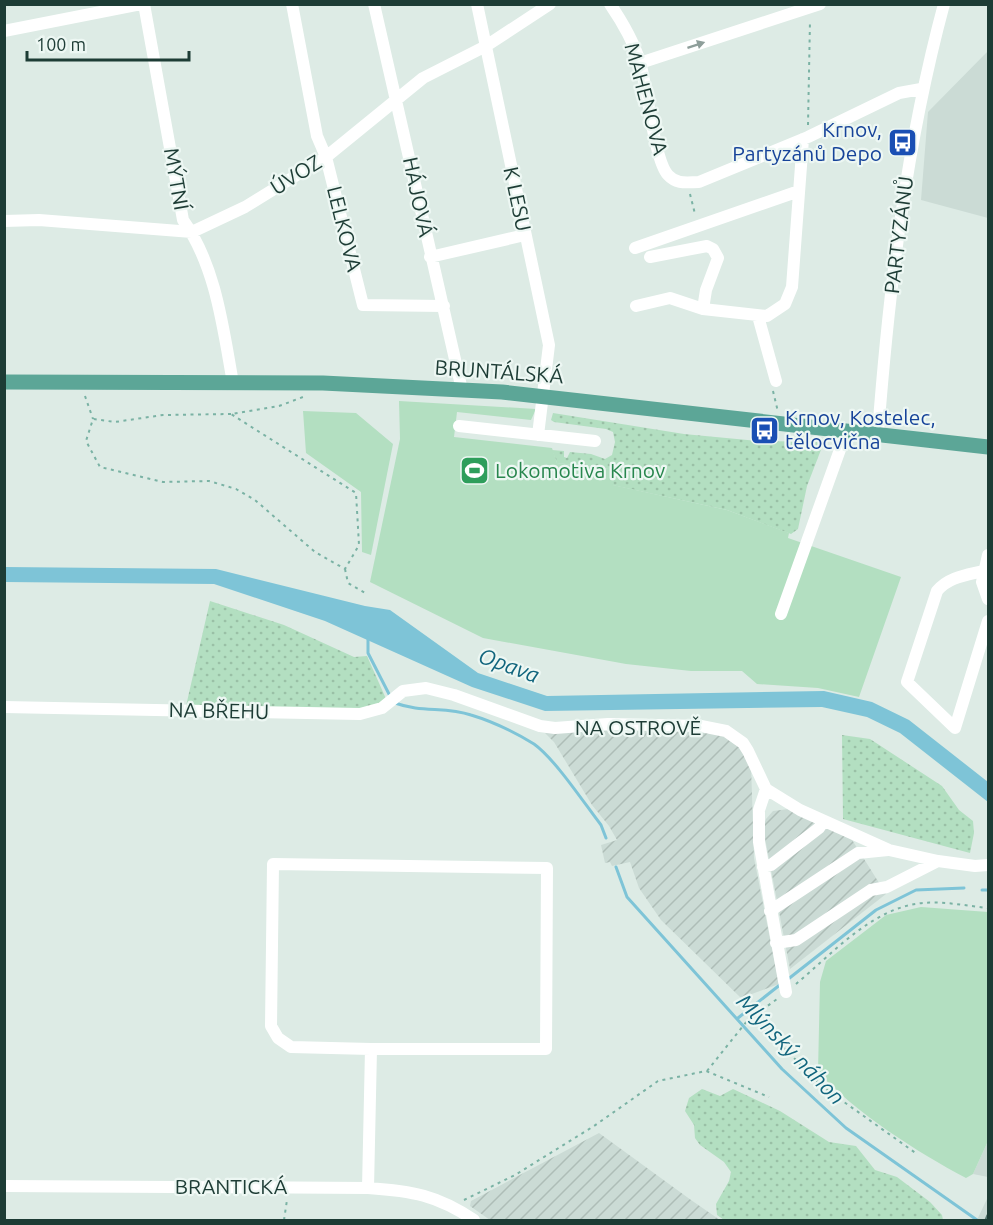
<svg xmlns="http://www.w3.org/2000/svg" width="993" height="1225" font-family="Ubuntu,sans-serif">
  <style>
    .built { fill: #cbdbd5 }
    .industrial { fill: url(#industrial-furrows) }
    .grass { fill: url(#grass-dots) }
    .green { fill: #b3dfc1 }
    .water { fill: #7ec4d7 }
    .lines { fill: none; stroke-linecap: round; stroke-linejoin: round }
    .stream { stroke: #7ec4d7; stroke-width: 3 }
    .path { stroke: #7ab2a4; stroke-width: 2; stroke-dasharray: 3 4.5; stroke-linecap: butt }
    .minor { stroke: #fff; stroke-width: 12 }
    .major { stroke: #5ca697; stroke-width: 15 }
    .rail { stroke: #577871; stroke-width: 3; stroke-dasharray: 12 6; stroke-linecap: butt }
    .oneway { fill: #8e9e9a }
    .labels { text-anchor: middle; stroke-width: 4.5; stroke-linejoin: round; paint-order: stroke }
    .street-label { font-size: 21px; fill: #1d3c35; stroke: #edf7f3 }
    .transit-label { font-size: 21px; fill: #164399; stroke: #edf7f3; text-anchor: end }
    .leisure-label { font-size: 21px; fill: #27864d; stroke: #edf7f3; text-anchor: start }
    .water-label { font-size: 22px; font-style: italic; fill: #11657d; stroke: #edf7f3 }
  </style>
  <defs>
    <pattern id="industrial-furrows" width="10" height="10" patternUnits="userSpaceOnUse" patternTransform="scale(1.5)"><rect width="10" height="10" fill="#cbdbd5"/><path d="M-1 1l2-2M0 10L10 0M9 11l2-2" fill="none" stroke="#aebdb7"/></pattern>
    <pattern id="grass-dots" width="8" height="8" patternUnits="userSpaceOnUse" patternTransform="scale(1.5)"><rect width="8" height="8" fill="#b3dfc1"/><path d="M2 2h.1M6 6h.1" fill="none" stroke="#9ac0a6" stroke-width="1.8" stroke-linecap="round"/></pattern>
  </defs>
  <rect width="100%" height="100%" fill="#ddebe5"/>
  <path class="built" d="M988 51V218L921 200 928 112Z
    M988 1141V1177L973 1174Z
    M988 1197V1220H977L986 1201Z"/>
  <path class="industrial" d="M695 728 726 734 744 751 751 764 754 858 779 984 741 998 661 920 639 888 630 862 612 866 610 862 605 863 601 845 617 840 609 826 592 805 554 742 545 733Z
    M789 809 849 835 886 894 790 969 763 828 766 819 773 811Z
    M599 1133 691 1200 720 1220H490L470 1206 471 1201Z"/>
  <path class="grass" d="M553 413 684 434 758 441 824 442 807 486 798 529 791 534 727 510 612 485 609 469 557 463 552 450 564 451V457L567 458 570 452 591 454 605 459 612 455 615 442 613 432 606 429 554 422 551 420Z
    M210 601 284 625 354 657 367 656 387 701 362 710 186 706Z
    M842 735 870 739 942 786 959 810 973 821 974 833 970 853 843 819Z
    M702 1089 720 1096 733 1089 780 1111 829 1142 856 1146 875 1170 897 1177 930 1202 942 1215 943 1220H724L717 1215 716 1204 729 1181 731 1172 724 1162 700 1145 695 1138 694 1125 685 1111 689 1098Z"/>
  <path class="green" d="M399 401 536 409 531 420 457 412 454 437 552 448 557 463 610 469 613 485 727 510 789 533 788 538 901 577 859 697 818 688 757 684 742 671H691L626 664 483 638 370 582 400 439Z
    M303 411 356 413 393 444 371 555 362 552 361 492 306 453Z
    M921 907 988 912V1141L973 1174 966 1178C917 1152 856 1113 818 1072L820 982 826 961 886 915Z"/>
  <path class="water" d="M5 567 216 569 365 606 390 610 478 673 547 696 824 691 872 702 909 720 988 782V802L900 733 867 717 822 707 545 711 472 687 325 621 214 584 5 582Z"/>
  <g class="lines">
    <path class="stream" d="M368 638V653L391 698
      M395 703C422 713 446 706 471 715 491 721 516 733 534 744 555 759 584 803 601 825L606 838
      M616 867 627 897 782 1069 846 1128 977 1220
      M982 890H988
      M787 980 876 910 916 890 964 888
      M738 1018 781 984"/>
    <path class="path" d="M808 125 810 20
      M690 194 695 214
      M773 391 778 412
      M85 396 93 419
      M231 414 163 415 115 422 93 419 86 441 100 467 163 482 209 481 236 489 255 500 315 552 345 569 359 545 356 493 231 414 279 406 303 397
      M345 569 348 583 365 593
      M796 984C833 953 873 907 923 903 944 901 968 906 988 908
      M762 1012 760 1022 764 1028 823 1087 917 1154
      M707 1071 747 1021 777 999
      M464 1200 515 1175 594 1126 658 1081 706 1071 769 1097
      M284 1220 287 1200"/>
    <path class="minor" d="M144 4 183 220C216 266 223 328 233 383
      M292 4 317 136 326 157 363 305 444 306
      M374 4 462 390
      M477 4 549 345 538 435
      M610 4C623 23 633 40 640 62 647 85 654 160 668 175 677 185 688 182 699 182L808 137 899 93 921 89
      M4 31 141 4
      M640 63 820 4
      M4 221 39 220 192 232 245 207 326 157 423 78 486 46 550 4
      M635 248 799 191
      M430 257 525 235
      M650 257 707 246 713 249 718 258 706 290 703 309
      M636 306 670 298 703 309 767 316 785 304 792 287 803 139
      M758 316 776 381
      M459 426 595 441
      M878 433C889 289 906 145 944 4
      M988 555 982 582 988 599
      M983 571C967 575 948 577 937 591L907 682 955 728 988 621
      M781 614 847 430
      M4 707 360 714 382 708 403 691 426 688 454 695 540 726 555 728 608 724 701 726 726 731 743 743 748 751 766 789 800 810 889 850 938 861 975 866 988 865
      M766 789 759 810V842L786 992
      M763 867 771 865 819 828 824 821
      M770 911 858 853 888 850
      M776 943 796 940 871 890 887 887 938 861
      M4 1186 368 1188C412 1191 437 1195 474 1220
      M368 1188 371 1049H546L547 868 273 864 271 1026 278 1038 291 1047 371 1049"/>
    <path class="major" d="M4 382 323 383 502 392 988 447"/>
    <path class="rail" d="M986 1220 988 1215"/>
  </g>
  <defs><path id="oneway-solid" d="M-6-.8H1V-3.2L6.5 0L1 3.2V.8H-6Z" transform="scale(1.5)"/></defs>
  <use class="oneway" href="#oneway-solid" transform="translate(696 45) rotate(-18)"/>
  <defs>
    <symbol id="bus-square" viewBox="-11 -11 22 22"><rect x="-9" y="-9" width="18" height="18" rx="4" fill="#1a4fb4" stroke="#edf7f3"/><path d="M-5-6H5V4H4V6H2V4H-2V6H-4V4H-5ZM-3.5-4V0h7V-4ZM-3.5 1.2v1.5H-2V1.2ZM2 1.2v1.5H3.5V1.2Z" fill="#fff"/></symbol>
    <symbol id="stadium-square" viewBox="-11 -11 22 22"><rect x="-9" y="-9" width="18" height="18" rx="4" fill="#2e9e5b" stroke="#edf7f3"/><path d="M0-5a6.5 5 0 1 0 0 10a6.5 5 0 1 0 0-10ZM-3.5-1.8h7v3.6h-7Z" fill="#fff"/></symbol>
  </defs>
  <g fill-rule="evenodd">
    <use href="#bus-square" x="886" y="126" width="33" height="33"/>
    <use href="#bus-square" x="748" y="414" width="33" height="33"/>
    <use href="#stadium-square" x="458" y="454" width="33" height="33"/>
  </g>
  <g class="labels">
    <g class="street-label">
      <text transform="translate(646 99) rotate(75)" y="7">MAHENOVA</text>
      <text transform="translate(296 175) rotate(-32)" y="7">ÚVOZ</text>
      <text transform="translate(176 179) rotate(80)" y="7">MÝTNÍ</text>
      <text transform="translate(418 197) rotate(78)" y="7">HÁJOVÁ</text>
      <text transform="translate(517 199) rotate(78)" y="7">K LESU</text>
      <text transform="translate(344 229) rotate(76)" y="7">LELKOVA</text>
      <text transform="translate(899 235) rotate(-83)" y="7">PARTYZÁNŮ</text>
      <text transform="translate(499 372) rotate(4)" y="7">BRUNTÁLSKÁ</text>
      <text transform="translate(219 711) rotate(1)" y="7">NA BŘEHU</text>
      <text x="638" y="735">NA OSTROVĚ</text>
      <text x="231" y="1194">BRANTICKÁ</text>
    </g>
    <g class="transit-label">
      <text x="882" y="137">Krnov,<tspan x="882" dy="24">Partyzánů Depo</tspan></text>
      <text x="785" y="425" text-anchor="start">Krnov, Kostelec,<tspan x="785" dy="24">tělocvična</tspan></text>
    </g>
    <g class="leisure-label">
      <text x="495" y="478">Lokomotiva Krnov</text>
    </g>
    <g class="water-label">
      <text transform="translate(509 665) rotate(20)" y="8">Opava</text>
      <text transform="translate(791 1049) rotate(46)" y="8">Mlýnský náhon</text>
    </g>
  </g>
  <rect width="993" height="1225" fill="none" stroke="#1d3c35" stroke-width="12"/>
  <path d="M27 51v9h162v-9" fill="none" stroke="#1d3c35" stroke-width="3"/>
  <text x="36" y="51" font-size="18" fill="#1d3c35" stroke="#edf7f3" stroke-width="4.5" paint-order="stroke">100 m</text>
</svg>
